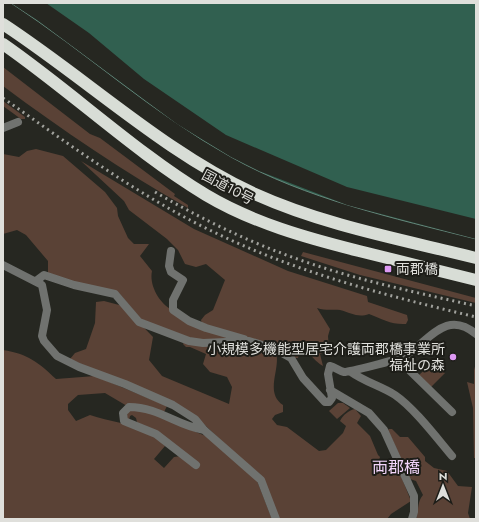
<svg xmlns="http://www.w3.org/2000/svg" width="479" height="522" font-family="Jost,'Noto Sans JP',sans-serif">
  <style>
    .green { fill: #5a4236 }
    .water { fill: #316050; stroke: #65867a }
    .pier { fill: #262721 }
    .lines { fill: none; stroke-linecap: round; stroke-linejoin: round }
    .street { stroke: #70726f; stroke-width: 8 }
    .highway { stroke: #d8ddd6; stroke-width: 12 }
    .rail { stroke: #a1a29d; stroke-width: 3; stroke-dasharray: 2 4; stroke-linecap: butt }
    .poi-dot { fill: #dd99f3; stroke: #1d1d18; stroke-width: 1.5 }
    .labels { text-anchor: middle; stroke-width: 4; stroke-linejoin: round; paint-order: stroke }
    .street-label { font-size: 14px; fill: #dfdfdb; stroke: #1d1d18 }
    .poi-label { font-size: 14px; fill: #dfdfdb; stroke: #1d1d18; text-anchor: start }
    .quarter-label { font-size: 16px; fill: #f2d5fb; stroke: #1d1d18 }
  </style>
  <rect width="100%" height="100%" fill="#262721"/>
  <path class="green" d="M3 67 90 134 100 138 175 194 174 196 188 205V208C124 172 62 130 3 86Z
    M3 101 25 117V119H21L3 106Z
    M36 149 63 156 105 192 117 208 118 216 128 238 134 244H149L140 256 152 271C149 285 159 303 172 310 193 322 218 330 241 339L211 341 187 338 141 319 119 293 78 283 48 273V261L26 235 17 230 3 234V154L19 157 27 151Z
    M81 161 194 229 288 271 367 296 368 302 407 315 408 320 406 324C392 325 382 319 369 314 358 318 351 313 340 310 334 309 326 311 317 308L330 329 328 336 329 350 320 354 323 366C312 360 309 348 297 348L299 354 298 358H295L202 324 201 320 205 315 213 310 225 280 206 264 196 267 185 264 178 250 167 239 129 210 124 201Z
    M303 252 476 298V303L360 275 301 256Z
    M104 301 123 306 153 337 149 360 162 376 229 404 232 387 227 377 210 372 203 364 206 354 190 347H186L183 344 184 342 249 344 276 352C281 369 264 392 283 405V412L275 415 272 419 277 425 287 427 319 451 326 450 343 433 346 426 340 421C343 415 349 410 355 409L361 416 357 423 370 436 378 455 380 457 379 460 389 473 399 471 411 501 391 514 387 519H279L260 474 240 458 194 415 70 359 75 353 86 349 95 323 96 302Z
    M3 350C28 354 38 362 56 379L95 376 167 406 164 412 127 406 105 393 78 395 68 404V410L76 421 90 415C109 422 131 423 148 432 154 436 160 441 165 446L154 459 164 468 174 457 181 456 137 422 136 418 132 415 130 416 129 420 125 419 129 410H143L208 437 256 478 272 519H3Z
    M432 363 437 369 445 373 431 387 419 375Z
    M476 363V458H474L473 408 467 382 474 384V370Z
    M338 403H343L350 408 337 419 329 411Z
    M389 429H392L400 437H408L425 457V461L434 468 447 471 458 486 472 487 468 513 470 519H416C419 510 417 502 423 495L416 481 410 479 388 430Z"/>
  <path class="water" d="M11 3H476V239C393 218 306 199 231 157 152 113 86 52 11 3Z"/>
  <path class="pier" d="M11 3H46L89 33 144 79 226 135 347 187 476 219V239L347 205 259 171 231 157 177 124 37 20Z"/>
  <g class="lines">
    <path class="street" d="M3 128 18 122
      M171 251 169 266 171 272 183 280 173 300V310L189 321 206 328 244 339
      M3 265 42 285 47 310 42 336 44 341 57 356 79 367 125 384 173 405 195 419 204 430 261 480 276 519
      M36 281 44 275 74 285 115 294 139 322 189 341 203 343 249 341 275 349 291 358 303 378 325 402H329L332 398 328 374 330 366C335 367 339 371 344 372 350 372 396 360 403 357 428 343 445 308 476 334
      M402 357 407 368 452 412
      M351 372C365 382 381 386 395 395 414 408 436 437 452 456
      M330 390 369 413 384 430 414 496V512L412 519
      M196 465 156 434 124 421 123 413 129 407C159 407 177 426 204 430"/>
    <path class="highway" d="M3 24C87 79 164 152 255 194 323 225 404 240 476 258
      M3 44C72 92 135 152 206 195 253 223 307 238 359 251 398 261 437 270 476 280"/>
    <path class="rail" d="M3 98C73 147 143 199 220 235 302 274 388 296 476 317
      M155 192C203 220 253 244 306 262 361 281 419 293 476 306"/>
  </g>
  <g class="poi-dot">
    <rect x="384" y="265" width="8" height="8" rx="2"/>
    <circle cx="453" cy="357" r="4"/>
  </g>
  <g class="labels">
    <g class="street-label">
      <text transform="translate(228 187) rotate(28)" y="5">国道10号</text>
    </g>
    <g class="poi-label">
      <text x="396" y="274">両郡橋</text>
      <text x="445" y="354" text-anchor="end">小規模多機能型居宅介護両郡橋事業所<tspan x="445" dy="16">福祉の森</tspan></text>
    </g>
    <g class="quarter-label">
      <text x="396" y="473">両郡橋</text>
    </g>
  </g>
  <rect width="479" height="522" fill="none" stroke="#dfdfdb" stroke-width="8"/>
  <g transform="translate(443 486)" stroke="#1d1d18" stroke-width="3" paint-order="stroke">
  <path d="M0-3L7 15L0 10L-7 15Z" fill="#dfdfdb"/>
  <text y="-6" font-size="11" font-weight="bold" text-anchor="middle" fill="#dfdfdb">N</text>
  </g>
</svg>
